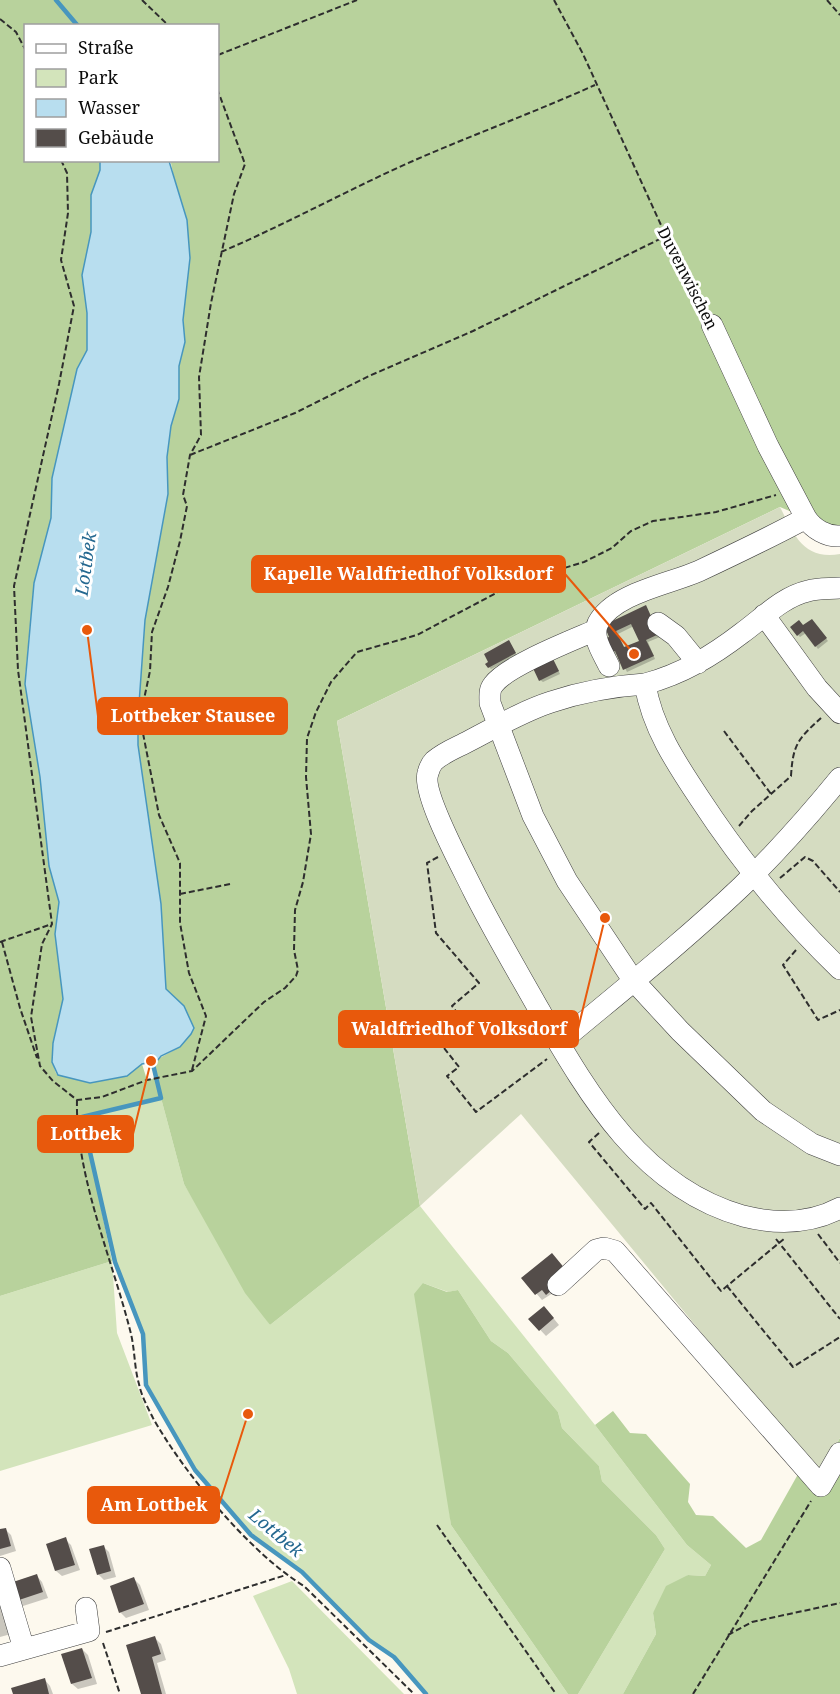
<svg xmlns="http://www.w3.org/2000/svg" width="840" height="1694" font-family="'Noto Serif',serif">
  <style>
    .green { fill: #d3e4bb }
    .forest { fill: #b8d29c; fill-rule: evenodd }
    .cemetery { fill: #d5dcc1 }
    .water { fill: #b8deef; stroke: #4796be; stroke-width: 1.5 }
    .shadow { fill: #0003; fill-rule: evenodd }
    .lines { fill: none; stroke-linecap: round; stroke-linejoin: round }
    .stream { stroke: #4796be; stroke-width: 4.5 }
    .building { fill: #544d4a; fill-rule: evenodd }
    .minor-casing { stroke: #3f3f3f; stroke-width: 22 }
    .path { stroke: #2e2e2e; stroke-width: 2; stroke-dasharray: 6 3; stroke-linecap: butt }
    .minor { stroke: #fff; stroke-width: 21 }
    .labels { text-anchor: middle; stroke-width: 6; stroke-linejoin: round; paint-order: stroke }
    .street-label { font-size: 16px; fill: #0c0c0c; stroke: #fff }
    .water-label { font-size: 18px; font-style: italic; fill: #246890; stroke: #fff }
    .leader { fill: none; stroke: #e8590c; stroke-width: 2 }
    .callout-dot { fill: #e8590c; stroke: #fff; stroke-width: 2 }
    .callout { fill: #e8590c; stroke: #e8590c; stroke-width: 2 }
    .callout-label { font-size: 18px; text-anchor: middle; font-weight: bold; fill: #fff }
  </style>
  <rect width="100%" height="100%" fill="#fdf9ee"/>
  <path class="green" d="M161 1098 184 1184 270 1325 420 1206 595 1425 687 1545 711 1565 705 1576 688 1575 653 1613 656 1634 623 1694H578L665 1549 656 1535 602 1481 599 1466 562 1428 558 1412 508 1353 491 1341 458 1290 448 1292 423 1283 451 1525 568 1694H426L394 1657 369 1640 302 1572 251 1535 195 1470 146 1385 143 1334 115 1262 82 1117Z
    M112 1261 117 1333 152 1425 0 1471V1296Z
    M292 1581 404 1694H297L289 1669 253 1596Z"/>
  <path class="forest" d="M0 0H840V528L806 518 780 507 337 721 420 1206 270 1325 245 1293 184 1184 161 1098 82 1117 112 1261 0 1296ZM26 26H218V160L169 161 171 163 190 258 183 320 185 342 179 366V399L171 426 167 457 168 494 145 620 138 718V745L161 904 166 989 194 1028 191 1034 180 1047 154 1061 159 1087 156 1078 147 1080 142 1064 127 1076 90 1083 58 1075 56 1073 52 1062 53 1043 63 999 55 934 59 902 49 866 40 777 25 679 34 583 51 518 52 478 77 369 87 350V313L82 275 91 232V195L100 170V161L26 160Z
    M423 1283 447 1292 458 1290 491 1341 508 1353 558 1412 562 1428 599 1466 602 1481 656 1535 665 1549 578 1694H568L451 1525 414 1294Z
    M613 1411 630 1433 646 1434 690 1484 688 1502 696 1515 713 1516 746 1548 761 1540 806 1460 818 1473 840 1438V1694H623L656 1634 653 1613 666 1586 688 1575 705 1576 711 1565 687 1545 595 1425Z"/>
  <path class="cemetery" d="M780 507C794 535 803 560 840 554V1438L818 1474 521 1114 420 1206 337 721Z"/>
  <path class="water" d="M100 161H169L187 220 190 258 183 320 185 342 179 366V399L171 426 167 457 168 494 145 620 138 718V745L161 904 166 989 184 1006 194 1028 191 1034 180 1047 161 1056 157 1061 142 1064 127 1076 90 1083 58 1075 52 1062 53 1043 63 999 55 934 59 902 49 866 40 777 25 684 34 583 51 518 52 478 77 369 87 350V313L82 275 91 232V195L100 170Z"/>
  <path class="shadow" d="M645 607 660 637 648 642 655 659 627 672 618 654 614 655 612 653 611 638 606 626ZM634 626 641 642 625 649 618 634Z
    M814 623 828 641 818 649 806 633 800 637 798 635 804 627Z
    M511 645 517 656 491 669 489 667Z
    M553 659 560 674 543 682 540 680Z
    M523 1278 553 1293 542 1300Z
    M550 1314 559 1325 546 1336 530 1319Z
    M5 1529 11 1535 16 1551 0 1556V1531Z
    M65 1539 71 1545 80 1570 62 1576 56 1571 47 1545Z
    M103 1546 109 1552 116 1577 104 1580 98 1574Z
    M37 1576 42 1582 48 1598 23 1606 18 1600Z
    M134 1579 140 1585 149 1610 126 1618 120 1612Z
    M0 1598 11 1634 0 1637Z
    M155 1638 161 1644 166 1660 157 1663 166 1694H142Z
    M82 1649 88 1655 97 1684 78 1689 72 1684Z
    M45 1680 50 1686 53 1694H14Z"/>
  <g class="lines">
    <path class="stream" d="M56 0 78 26
      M151 1056 161 1098 82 1117 115 1262 143 1334 146 1385 195 1470 251 1535 302 1572 369 1640 394 1657 426 1694"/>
  </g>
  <path class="building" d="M646 605 659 634 646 640 654 656 623 670 615 651 611 653 604 639 609 637 604 625ZM631 624 639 641 624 647 616 631Z
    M812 619 827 638 815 647 803 631 797 636 790 627 799 620 803 625Z
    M509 640 516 653 488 668 485 664 488 662 484 654Z
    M551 655 559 671 539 681 531 664Z
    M552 1253 566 1270 552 1290 546 1295 542 1290 535 1295 521 1278Z
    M544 1306 554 1318 539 1331 528 1319Z
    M6 1528 11 1546 0 1549V1529Z
    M66 1537 75 1565 55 1571 46 1544Z
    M104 1545 111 1571 97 1575 89 1549Z
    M37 1574 43 1592 16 1601 10 1583Z
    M134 1577 144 1604 119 1613 110 1586Z
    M155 1636 161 1654 152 1657 162 1694H141L126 1645Z
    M82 1648 92 1678 71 1684 61 1654Z
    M45 1678 49 1694H13L11 1688Z"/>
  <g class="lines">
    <defs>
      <path id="minor" d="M712 325 768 446 806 518C813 529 827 537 840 536
        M764 615 817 688 840 713
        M658 623 676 636 698 663
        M596 630C573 640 506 666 493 685 489 690 490 696 490 703L533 816 567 881 633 980 680 1031 763 1111 812 1144 840 1155
        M609 666C603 653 591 637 598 623 614 593 670 584 699 571 735 554 771 537 806 518
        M645 684C682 674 712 656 742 633 763 618 782 597 808 591 818 588 829 589 840 588
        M840 969C787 918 740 860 700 799 676 763 652 727 645 684 614 686 581 692 551 702 523 711 496 727 469 741 458 747 444 752 434 761 431 764 429 769 428 773 421 792 463 869 473 890 494 932 518 972 541 1013 590 1097 643 1188 743 1216 775 1224 810 1224 840 1208
        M559 1043C620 992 683 942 741 887 776 853 809 816 840 778
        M558 1285 596 1250 604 1248 615 1251 821 1486 840 1453
        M0 1568 24 1649
        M0 1656 89 1631 86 1608"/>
    </defs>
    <use href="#minor" class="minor-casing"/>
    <path class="path" d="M142 0 169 26
      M554 0 583 54 666 236 689 273 705 308
      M827 0 840 15
      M0 19 16 32 26 51
      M218 55 357 0
      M61 160 67 173 68 213 61 260 74 306 59 384 14 586 18 670 52 924 42 944 31 1017 40 1066 53 1081 77 1100 102 1097 147 1080 192 1071 264 1002 285 988 296 976 298 970 294 950 295 910 303 882 311 834 306 777 307 738 316 712 331 682 357 652 417 635 515 583 584 562 612 548 631 531 653 521 716 512 776 495
      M221 252C284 225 344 192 406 164 469 136 533 113 595 85
      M190 455 295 413 369 376 473 331 666 236
      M724 731 771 794
      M739 826 752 811 791 776C793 744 798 739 821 718
      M438 857 427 863 436 933 479 983 452 1006 464 1022 440 1043 459 1067 447 1076 476 1112 547 1059
      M780 878 805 857 813 861 840 892
      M180 894 230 884
      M0 942 52 924
      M2 942 20 1008 37 1058
      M796 950 783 965 818 1020 840 1010
      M192 1070 206 1016 189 973 180 923V863L159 815 140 718 150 671 152 632 168 587 180 541 187 506 183 495 190 455 201 435 199 377 211 303 234 194 245 164 218 91
      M77 1100C75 1173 112 1259 130 1330 135 1348 134 1367 139 1384 141 1395 148 1408 153 1418 183 1472 251 1554 304 1586L414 1694
      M599 1133 589 1142 645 1209 651 1203 721 1291 785 1238
      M818 1234 840 1263
      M776 1239 840 1319
      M727 1286 793 1367 840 1337
      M437 1525 556 1694
      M106 1632 286 1575
      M728 1635 752 1622 840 1603
      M103 1643 120 1694
      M693 1694 811 1501"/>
    <use href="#minor" class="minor"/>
  </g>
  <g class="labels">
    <g class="street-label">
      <text transform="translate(688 278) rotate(63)" y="6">Duvenwischen</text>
    </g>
    <g class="water-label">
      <text transform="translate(86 564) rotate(-82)" y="6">Lottbek</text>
      <text transform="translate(276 1533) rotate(40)" y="6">Lottbek</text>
    </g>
  </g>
  <path class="leader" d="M634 654L565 574M87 630L98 716M605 918L578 1029M151 1061L133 1134M248 1414L219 1505"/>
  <g class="callout-dot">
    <circle cx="634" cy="654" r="6"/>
    <circle cx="87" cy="630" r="6"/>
    <circle cx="605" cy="918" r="6"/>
    <circle cx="151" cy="1061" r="6"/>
    <circle cx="248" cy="1414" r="6"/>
  </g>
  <g class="callout">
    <rect x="252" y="556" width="313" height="36" rx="6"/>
    <rect x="98" y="698" width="189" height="36" rx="6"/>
    <rect x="339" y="1011" width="239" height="36" rx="6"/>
    <rect x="38" y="1116" width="95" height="36" rx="6"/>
    <rect x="88" y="1487" width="131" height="36" rx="6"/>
  </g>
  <g class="callout-label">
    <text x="408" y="580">Kapelle Waldfriedhof Volksdorf</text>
    <text x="193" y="722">Lottbeker Stausee</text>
    <text x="459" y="1035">Waldfriedhof Volksdorf</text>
    <text x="86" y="1140">Lottbek</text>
    <text x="154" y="1511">Am Lottbek</text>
  </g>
  <rect x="24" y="24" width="195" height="138" fill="#ffffff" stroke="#9e9e9e" stroke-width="1.5"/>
  <rect x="36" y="44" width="30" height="9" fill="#ffffff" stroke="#9e9e9e" stroke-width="1.5"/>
  <text x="78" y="54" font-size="18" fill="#0c0c0c">Straße</text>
  <rect x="36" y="69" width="30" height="18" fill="#d3e4bb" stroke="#9e9e9e" stroke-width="1.5"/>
  <text x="78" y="84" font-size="18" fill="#0c0c0c">Park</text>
  <rect x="36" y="99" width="30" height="18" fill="#b8deef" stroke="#9e9e9e" stroke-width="1.5"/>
  <text x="78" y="114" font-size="18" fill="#0c0c0c">Wasser</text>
  <rect x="36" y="129" width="30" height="18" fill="#544d4a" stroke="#9e9e9e" stroke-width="1.5"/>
  <text x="78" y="144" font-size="18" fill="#0c0c0c">Gebäude</text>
</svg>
